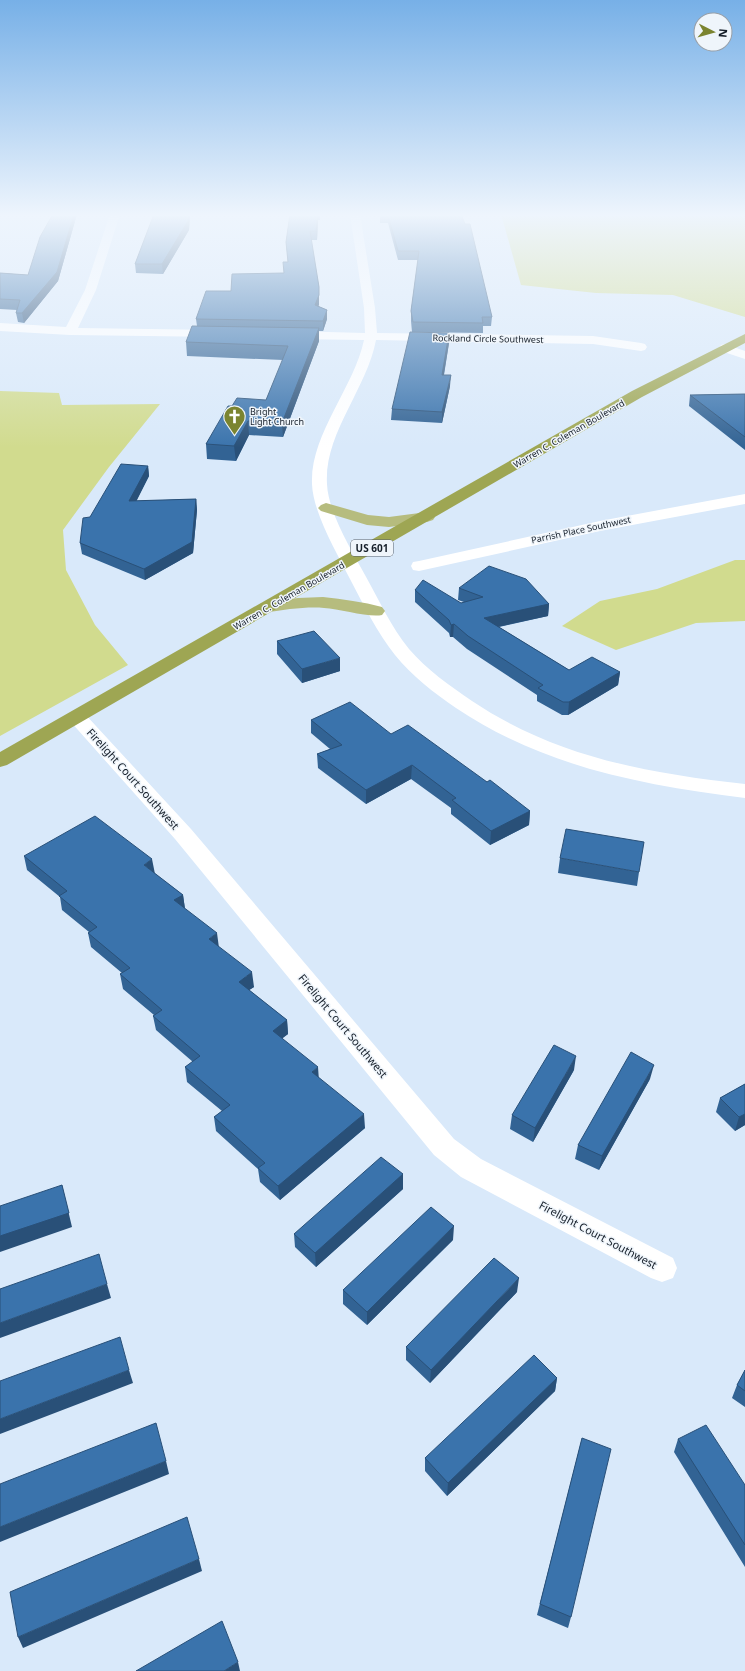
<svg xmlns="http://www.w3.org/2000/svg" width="745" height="1671" font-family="'Noto Sans',sans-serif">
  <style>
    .green { fill: #d1db8e }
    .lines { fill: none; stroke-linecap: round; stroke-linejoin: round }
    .minor { fill: #fff; fill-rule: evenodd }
    .primary { fill: #b6bc7e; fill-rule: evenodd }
    .trunk { fill: #9ea653; fill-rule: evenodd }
    .wall { fill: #326394 }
    .shaded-wall { fill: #295078 }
    .building { fill: #3a73ac; stroke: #295078 }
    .labels { text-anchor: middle; stroke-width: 3; stroke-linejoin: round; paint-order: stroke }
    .far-street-label { font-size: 9px; fill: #161f2a; stroke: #eff5fb }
    .far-poi-label { font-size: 9px; fill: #161f2a; stroke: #eff5fb; text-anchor: start }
    .shield { fill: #eff5fb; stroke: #575f69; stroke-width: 1 }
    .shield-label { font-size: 10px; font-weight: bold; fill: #161f2a }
    .street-label { font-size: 11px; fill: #161f2a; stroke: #eff5fb }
  </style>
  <rect width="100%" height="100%" fill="#d9e9fa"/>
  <path class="green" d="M501 214H745V317L673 295 596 293 521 285Z
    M0 391 59 393 62 405 160 404 109 467 63 530 66 570 95 625 128 665 0 736Z
    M735 560H745V621L696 623 616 650 562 626 600 601 657 589Z"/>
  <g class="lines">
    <path class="minor" d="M110 214H120L96 290 78 328 219 330 223 331 225 334 223 337 70 335 0 331V323L66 327 85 290Z
      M350 214H360L375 308 377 333 593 336 641 343 645 344 647 347 645 350 641 351 593 344 376 340C367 389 324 433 327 484 328 512 352 551 365 575 379 600 391 627 409 649 426 669 450 686 472 701 556 757 646 773 745 784V798C642 785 544 767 456 708 434 693 412 676 395 655 377 632 364 606 350 579 337 553 313 513 312 484 310 434 354 388 364 340L289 339 285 338 283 335 285 332 289 331 365 333 364 308Z
      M725 344 745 351V359L721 351 719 348 721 345Z
      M745 494V504L600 531 419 571 413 570 411 566 413 562 419 561 600 521Z
      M77 711 84 713 191 829 454 1139 481 1159 673 1258 677 1268 673 1278 662 1282 651 1278 461 1177 434 1155 175 839 70 721 67 717 70 713Z"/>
    <path class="primary" d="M326 503 368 515 389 517 427 512 433 514 435 517 433 520 427 522 389 527 367 525 321 511 318 508 321 505Z
      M323 597C343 599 363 602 382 607L385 611 382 615C370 618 340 609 324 608 313 607 302 608 290 609 281 610 272 613 263 611L260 607 263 603 298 598Z"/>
    <path class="trunk" d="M745 334V343L642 397 7 765 0 767V752L632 391Z"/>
  </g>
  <path class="wall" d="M53 214H77L58 281 24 323 18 322 16 313 17 310 0 309V273L28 275Z
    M150 214H190L189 230 163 274 136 273 135 264 154 215H150Z
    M290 214H320V220H318L317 240H311L319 287V296L318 306 327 310V319L323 331H319V341L283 437 249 435 236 461 207 459 206 444 232 406 266 400 283 360 187 356 186 342 197 326 196 319 231 291 284 273 288 262 286 242Z
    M380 214H461L492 317 491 326H483V333L412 332 411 321V311L418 260H398L388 223H380Z
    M449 333V343L444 375 450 386 442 423 391 420 392 409Z
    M745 394V450L689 406 690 395Z
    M148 466 149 476 136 501 196 499 197 510 193 553 145 580 82 554 80 543 90 517Z
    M459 588 549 604 548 616 499 627 569 670 620 672 618 685 568 715H562L537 701V695L467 649 453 637H450L449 633 415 602V590L461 603 464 602 458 600Z
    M277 641 340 671 302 683 277 654Z
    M311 720 391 734 487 782 530 811 529 825 490 845 451 814V808L411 779 366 804 318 768 317 754 330 749 311 733Z
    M24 856 154 873 183 895 185 909 254 987 249 990 287 1020 288 1034 282 1038 365 1128 280 1200 260 1182 258 1169 216 1131 214 1117 222 1111 187 1082 185 1067 193 1062 156 1030 153 1016 154 1015 123 989 120 974 122 973 91 947 88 933 89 932 62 910 60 897 27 870Z
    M560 858 639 872 637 886 558 873Z
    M574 1070 533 1142 510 1129 512 1115Z
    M650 1079 599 1170 575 1159 578 1145Z
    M745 1084V1125L735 1131 716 1112 720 1098Z
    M403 1174V1189L316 1267 295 1247 294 1234Z
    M453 1240 367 1325 343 1304V1290Z
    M517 1292 430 1383 406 1360V1347Z
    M745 1370V1407L732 1398 737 1385Z
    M557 1378 555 1391 447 1496 425 1471V1458Z
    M582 1438 571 1617 568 1628 537 1615Z
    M678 1439 745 1485V1567L674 1452Z"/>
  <path class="shaded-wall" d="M74 214H77L58 281 24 323 22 313Z
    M189 214H190L189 230 163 274 162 264Z
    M318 214V220L317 240 316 231Z
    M319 287V305L315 314V305Z
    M327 310V319L323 331V321Z
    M319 328V341L283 437 282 423Z
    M449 333V343L442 385V375Z
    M451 375 450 386 442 423V412Z
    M248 421 249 435 236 461 234 446Z
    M148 466 149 476 131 512 129 501Z
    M196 499 197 510 193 553 145 580 144 569Z
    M549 604 548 616 483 630 484 618Z
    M454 624 453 637H450L451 625Z
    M340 658V671L302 683V669Z
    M620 672 618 685 568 715 569 702Z
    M412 765 411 779 366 804V790Z
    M530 811 529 825 490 845 491 831Z
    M152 859 155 874 144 865Z
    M183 895 185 909 174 900Z
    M217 933 219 948 209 939Z
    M252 972 254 987 240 996 239 982Z
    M287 1020 288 1034 274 1045 273 1031Z
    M576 1056 574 1070 533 1142 535 1128Z
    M654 1065 650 1079 599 1170 602 1156Z
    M318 1067 319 1081 312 1072Z
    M364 1114 365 1128 280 1200 278 1186Z
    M745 1114V1125L735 1131 739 1117Z
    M403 1174V1189L316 1267 315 1253Z
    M62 1185 72 1227 0 1252V1236Z
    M454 1226 453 1240 367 1325V1312Z
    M519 1278 517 1292 430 1383 431 1370Z
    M107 1284 111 1298 0 1338V1323Z
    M129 1370 133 1383 0 1434V1419Z
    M557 1378 555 1391 447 1496 448 1483Z
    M166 1461 169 1474 0 1542V1527Z
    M199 1559 202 1571 23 1648 18 1637Z
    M238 1662 240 1671H224Z"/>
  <path class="building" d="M53 214H74L57 272 22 313H16L20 300 0 299V273L28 275 40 237Z
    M154 214H189L188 221 162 264H135Z
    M290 214H318L316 231H310L319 287V295L315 305 327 310 323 321 196 319 206 291H231L232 274 284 273 283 262H288L286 242Z
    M380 214H461L465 224H470L492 317H482L483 323 413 322 411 311 419 251H398L388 215H380Z
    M192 326 319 328 282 423 248 421 234 446 206 444 228 406H232L237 398 266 400 288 346 186 342Z
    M410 332 449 333 442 375H451L442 412 392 409Z
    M745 394V437L690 395Z
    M121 464 148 466 129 501 196 499 192 542 144 569 80 543 83 518 90 517Z
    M489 566 526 579 549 604 484 618 569 670 592 657 620 672 569 702H563L538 688 543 685 468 636 454 624 451 625 449 620 415 590 423 580 461 603 483 597 459 588Z
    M314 631 340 658 302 669 277 641Z
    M350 702 391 734 408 725 487 782 490 780 530 811 491 831 452 800 456 798 412 765 366 790 317 754 342 745 311 720Z
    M95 816 152 859 144 865 183 895 174 900 217 933 209 939 252 972 239 982 287 1020 273 1031 318 1067 312 1072 364 1114 278 1186 258 1168 265 1163 214 1117 230 1105 185 1067 200 1056 153 1016 162 1010 120 974 130 968 88 933 97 927 59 896 67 891 24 856Z
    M566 829 644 842 639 872 560 858Z
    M554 1045 576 1056 535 1128 512 1115Z
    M631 1052 654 1065 602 1156 578 1145Z
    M745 1084V1114L739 1117 720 1098Z
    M381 1157 403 1174 315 1253 294 1234Z
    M62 1185 69 1213 0 1236V1206Z
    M431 1207 454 1226 367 1312 343 1290Z
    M99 1254 107 1284 0 1323V1289Z
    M494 1258 519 1278 431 1370 406 1347Z
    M120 1337 129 1370 0 1419V1381Z
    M534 1355 557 1378 448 1483 425 1458Z
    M745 1370V1391L737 1385Z
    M156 1423 166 1461 0 1527V1484Z
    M706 1425 745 1485V1545L678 1439Z
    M582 1438 611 1449 571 1617 540 1604Z
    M187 1517 199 1559 18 1637 10 1592Z
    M222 1621 238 1662 224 1671H136Z"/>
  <linearGradient id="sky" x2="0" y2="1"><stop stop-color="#77b0e7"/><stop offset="0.48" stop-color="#eef5fd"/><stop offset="1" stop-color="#eef5fd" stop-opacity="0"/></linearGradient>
  <rect width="745" height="448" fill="url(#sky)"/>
  <defs>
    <symbol id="church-pin" viewBox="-11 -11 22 30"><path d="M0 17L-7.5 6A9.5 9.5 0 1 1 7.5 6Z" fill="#7b8430" stroke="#eff5fb"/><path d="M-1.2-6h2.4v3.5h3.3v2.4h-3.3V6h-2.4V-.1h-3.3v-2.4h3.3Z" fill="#fff"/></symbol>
  </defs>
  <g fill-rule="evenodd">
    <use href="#church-pin" x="222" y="404" width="25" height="34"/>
  </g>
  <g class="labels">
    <g class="far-street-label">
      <text transform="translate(488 339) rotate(1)" y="3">Rockland Circle Southwest</text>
      <text transform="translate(569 434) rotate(-30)" y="3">Warren C. Coleman Boulevard</text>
      <text transform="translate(581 530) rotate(-12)" y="3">Parrish Place Southwest</text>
      <text transform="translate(289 596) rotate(-30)" y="3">Warren C. Coleman Boulevard</text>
    </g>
    <g class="far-poi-label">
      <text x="250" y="415">Bright<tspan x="250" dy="10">Light Church</tspan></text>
    </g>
    <rect class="shield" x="351" y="540" width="42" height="16" rx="3"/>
    <g class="shield-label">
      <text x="372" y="552">US 601</text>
    </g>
    <g class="street-label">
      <text transform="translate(133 779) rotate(48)" y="4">Firelight Court Southwest</text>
      <text transform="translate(343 1026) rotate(50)" y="4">Firelight Court Southwest</text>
      <text transform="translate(598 1235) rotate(28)" y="4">Firelight Court Southwest</text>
    </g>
  </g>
  <g transform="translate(713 32) rotate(96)"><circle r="19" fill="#eff5fb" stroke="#989fa7"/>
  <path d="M0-3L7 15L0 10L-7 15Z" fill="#7b8430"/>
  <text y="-6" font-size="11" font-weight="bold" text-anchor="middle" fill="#161f2a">N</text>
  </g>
</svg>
